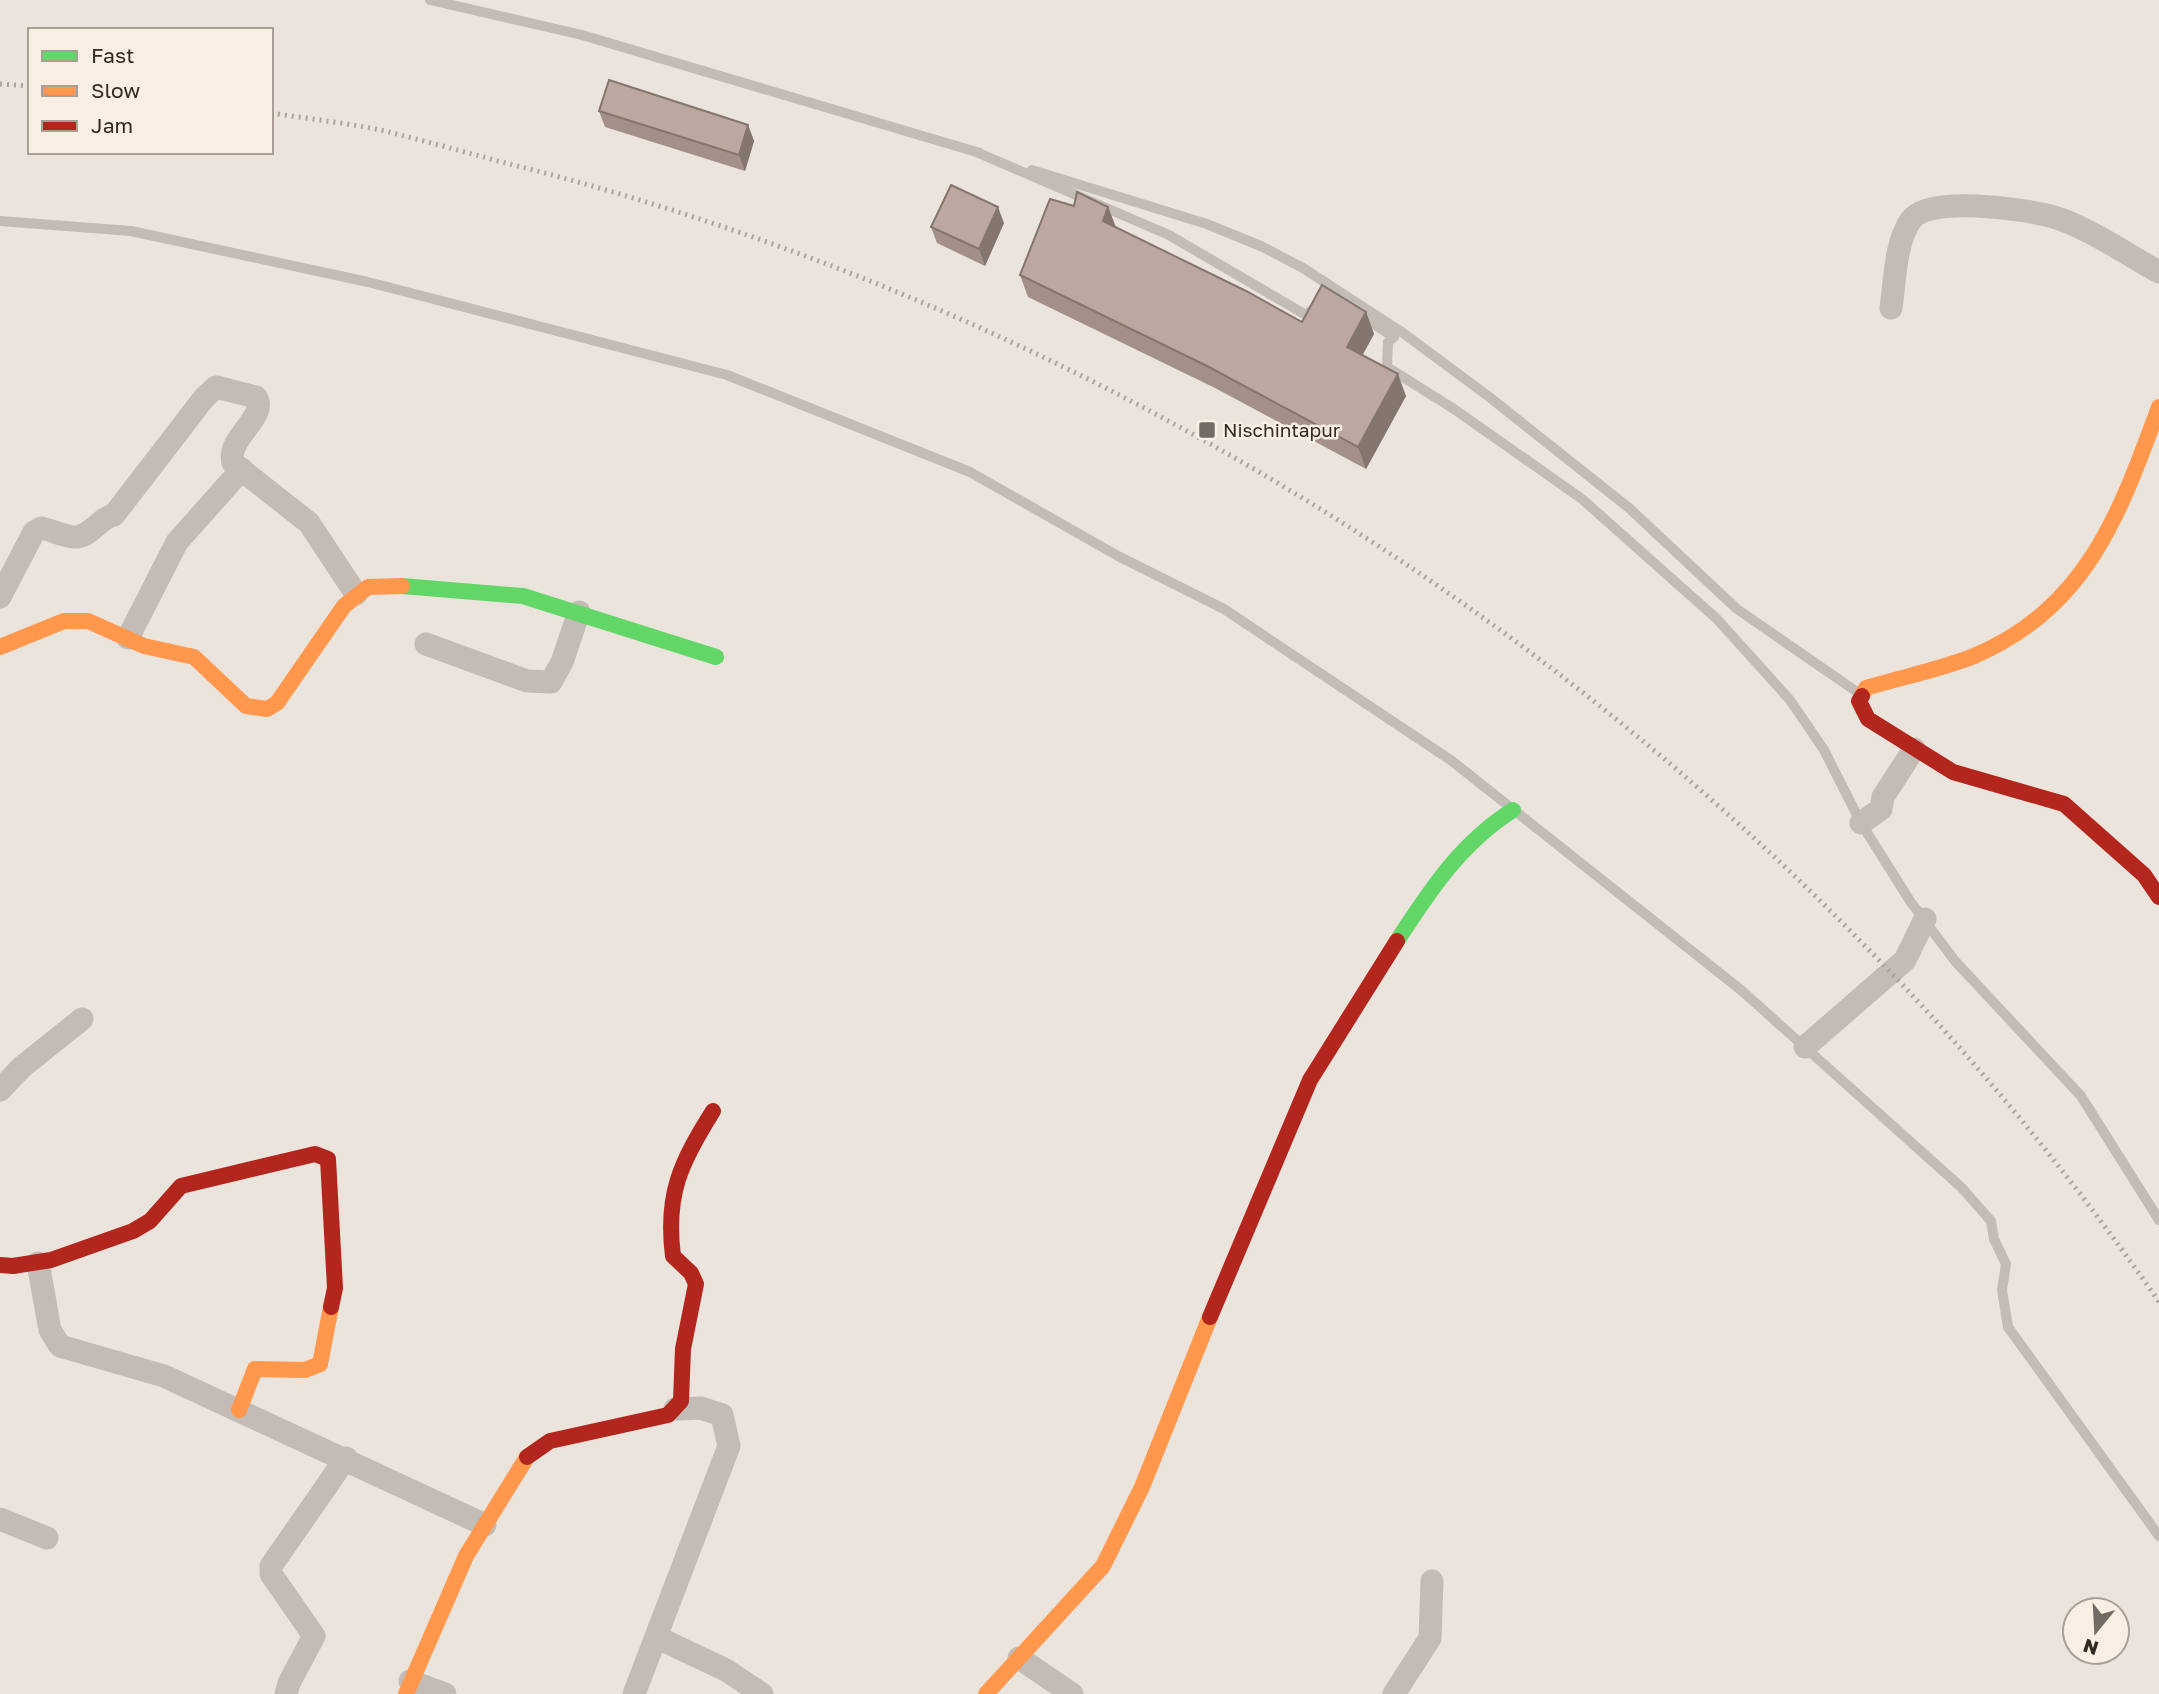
<svg xmlns="http://www.w3.org/2000/svg" width="2159" height="1694" font-family="'Golos Text',sans-serif">
  <style>
    .lines { fill: none; stroke-linecap: round; stroke-linejoin: round }
    .lane { stroke: #c2bbb6; stroke-width: 10 }
    .street { stroke: #c2bbb6; stroke-width: 23 }
    .fast { stroke: #63d668; stroke-width: 16 }
    .slow { stroke: #ff974d; stroke-width: 16 }
    .jam { stroke: #b3261e; stroke-width: 16 }
    .rail { stroke: #aaa4a0; stroke-width: 5; stroke-dasharray: 2 5; stroke-linecap: butt }
    .wall { fill: #a39089 }
    .shaded-wall { fill: #84766f }
    .building { fill: #bda89f; stroke: #84766f; stroke-width: 2 }
    .poi-dot { fill: #726a65; stroke: #f8eee2; stroke-width: 2.5 }
    .labels { text-anchor: middle; stroke-width: 5; stroke-linejoin: round; paint-order: stroke }
    .poi-label { font-size: 19px; fill: #322925; stroke: #f8eee2; text-anchor: start }
  </style>
  <rect width="100%" height="100%" fill="#eae4dd"/>
  <g class="lines">
    <path class="lane" d="M430 0 582 35 980 153
      M974 151 1169 235 1306 315 1314 308
      M1032 170 1207 224 1263 247 1303 268 1403 333 1488 396 1629 508 1737 609 1860 694
      M0 221 131 231 368 282 727 375 970 472 1118 556 1224 609 1452 761 1741 990 1961 1187 1991 1221 1994 1239 2006 1264 2002 1290 2008 1327 2159 1536
      M1358 314 1394 337 1388 342 1387 367 1454 409 1582 499 1717 619 1790 700 1824 750 1861 823 1910 901 1955 961 2081 1096 2159 1220"/>
    <path class="street" d="M1891 308C1895 281 1895 242 1911 220 1928 195 2023 209 2050 216 2085 225 2126 254 2159 272
      M0 597 34 532 41 528C52 530 64 537 75 537 91 537 99 518 114 515L204 398 216 387 256 397C269 417 226 437 233 463L309 523 356 594
      M128 638 177 542 242 469
      M426 644 527 681 551 682 562 662 579 612
      M1861 823 1881 809 1883 797 1914 749
      M1805 1047 1905 960 1925 919
      M0 1090 22 1067 82 1019
      M38 1263 50 1330 60 1346 164 1376 485 1525
      M0 1519 47 1538
      M656 1637 726 1670 762 1694
      M1019 1658 1072 1694
      M410 1681 445 1694
      M286 1694 289 1683 314 1636 271 1574V1566L346 1458
      M634 1694 729 1446 722 1415 701 1408 675 1409
      M1394 1694 1430 1638 1432 1581"/>
    <path class="fast" d="M402 586 523 596 716 657
      M1397 941C1430 890 1461 843 1513 810"/>
    <path class="slow" d="M0 647 64 621H88L144 646 194 657 246 706 267 709 277 703 344 606 368 587 402 586
      M1862 696 1866 688C1902 677 1939 670 1974 656 2087 608 2120 513 2159 407
      M239 1410 255 1369 305 1370 320 1364 331 1307
      M406 1694 466 1556 527 1457
      M986 1694 1103 1566 1142 1487 1210 1317"/>
    <path class="jam" d="M1862 696 1859 701 1868 719 1953 772 2064 804 2144 875 2159 897
      M0 1265 13 1266 51 1260 133 1231 150 1221 181 1186 315 1154 328 1159 335 1288 331 1307
      M1210 1317 1310 1080 1397 941
      M527 1457 550 1441 668 1415 681 1401 683 1349 696 1284 691 1273 673 1256C665 1194 681 1162 713 1111"/>
    <path class="rail" d="M0 84 30 86
      M271 113C309 119 348 123 385 131 437 144 489 159 541 172 1189 343 1777 750 2159 1302"/>
  </g>
  <path class="wall" d="M599 111 748 125 754 141 745 171 605 127Z
    M1108 207 1116 227 1302 322 1366 312 1374 334 1362 355 1406 396 1366 469 1215 388 1028 297 1020 275Z
    M1004 223 985 266 937 243 931 227Z"/>
  <path class="shaded-wall" d="M748 125 754 141 745 171 739 155Z
    M998 207 1004 223 985 266 979 249Z
    M1108 207 1116 228 1103 221Z
    M1366 312 1374 334 1355 369 1347 347Z
    M1398 374 1406 396 1366 469 1358 447Z"/>
  <path class="building" d="M609 80 748 125 739 155 599 111Z
    M951 185 998 207 979 249 931 227Z
    M1077 192 1108 207 1103 221 1246 291 1302 322 1322 285 1366 312 1347 347 1398 374 1358 447 1207 366 1020 275 1050 199 1074 206Z"/>
  <rect class="poi-dot" x="1198" y="421" width="18" height="18" rx="3.5"/>
  <g class="labels">
    <g class="poi-label">
      <text x="1223" y="437">Nischintapur</text>
    </g>
  </g>
  <rect x="28" y="28" width="245" height="126" fill="#f8eee2" stroke="#a99f96" stroke-width="2"/>
  <rect x="42" y="51" width="35" height="10" fill="#63d668" stroke="#a99f96" stroke-width="2"/>
  <text x="91" y="63" font-size="21" fill="#322925">Fast</text>
  <rect x="42" y="86" width="35" height="10" fill="#ff974d" stroke="#a99f96" stroke-width="2"/>
  <text x="91" y="98" font-size="21" fill="#322925">Slow</text>
  <rect x="42" y="121" width="35" height="10" fill="#b3261e" stroke="#a99f96" stroke-width="2"/>
  <text x="91" y="133" font-size="21" fill="#322925">Jam</text>
  <g transform="translate(2096 1631) rotate(198)"><circle r="33" fill="#f8eee2" stroke="#a99f96" stroke-width="2"/>
  <path d="M0-5L12 26L0 18L-12 26Z" fill="#726a65"/>
  <text y="-10" font-size="19" font-weight="bold" text-anchor="middle" fill="#322925">N</text>
  </g>
</svg>
